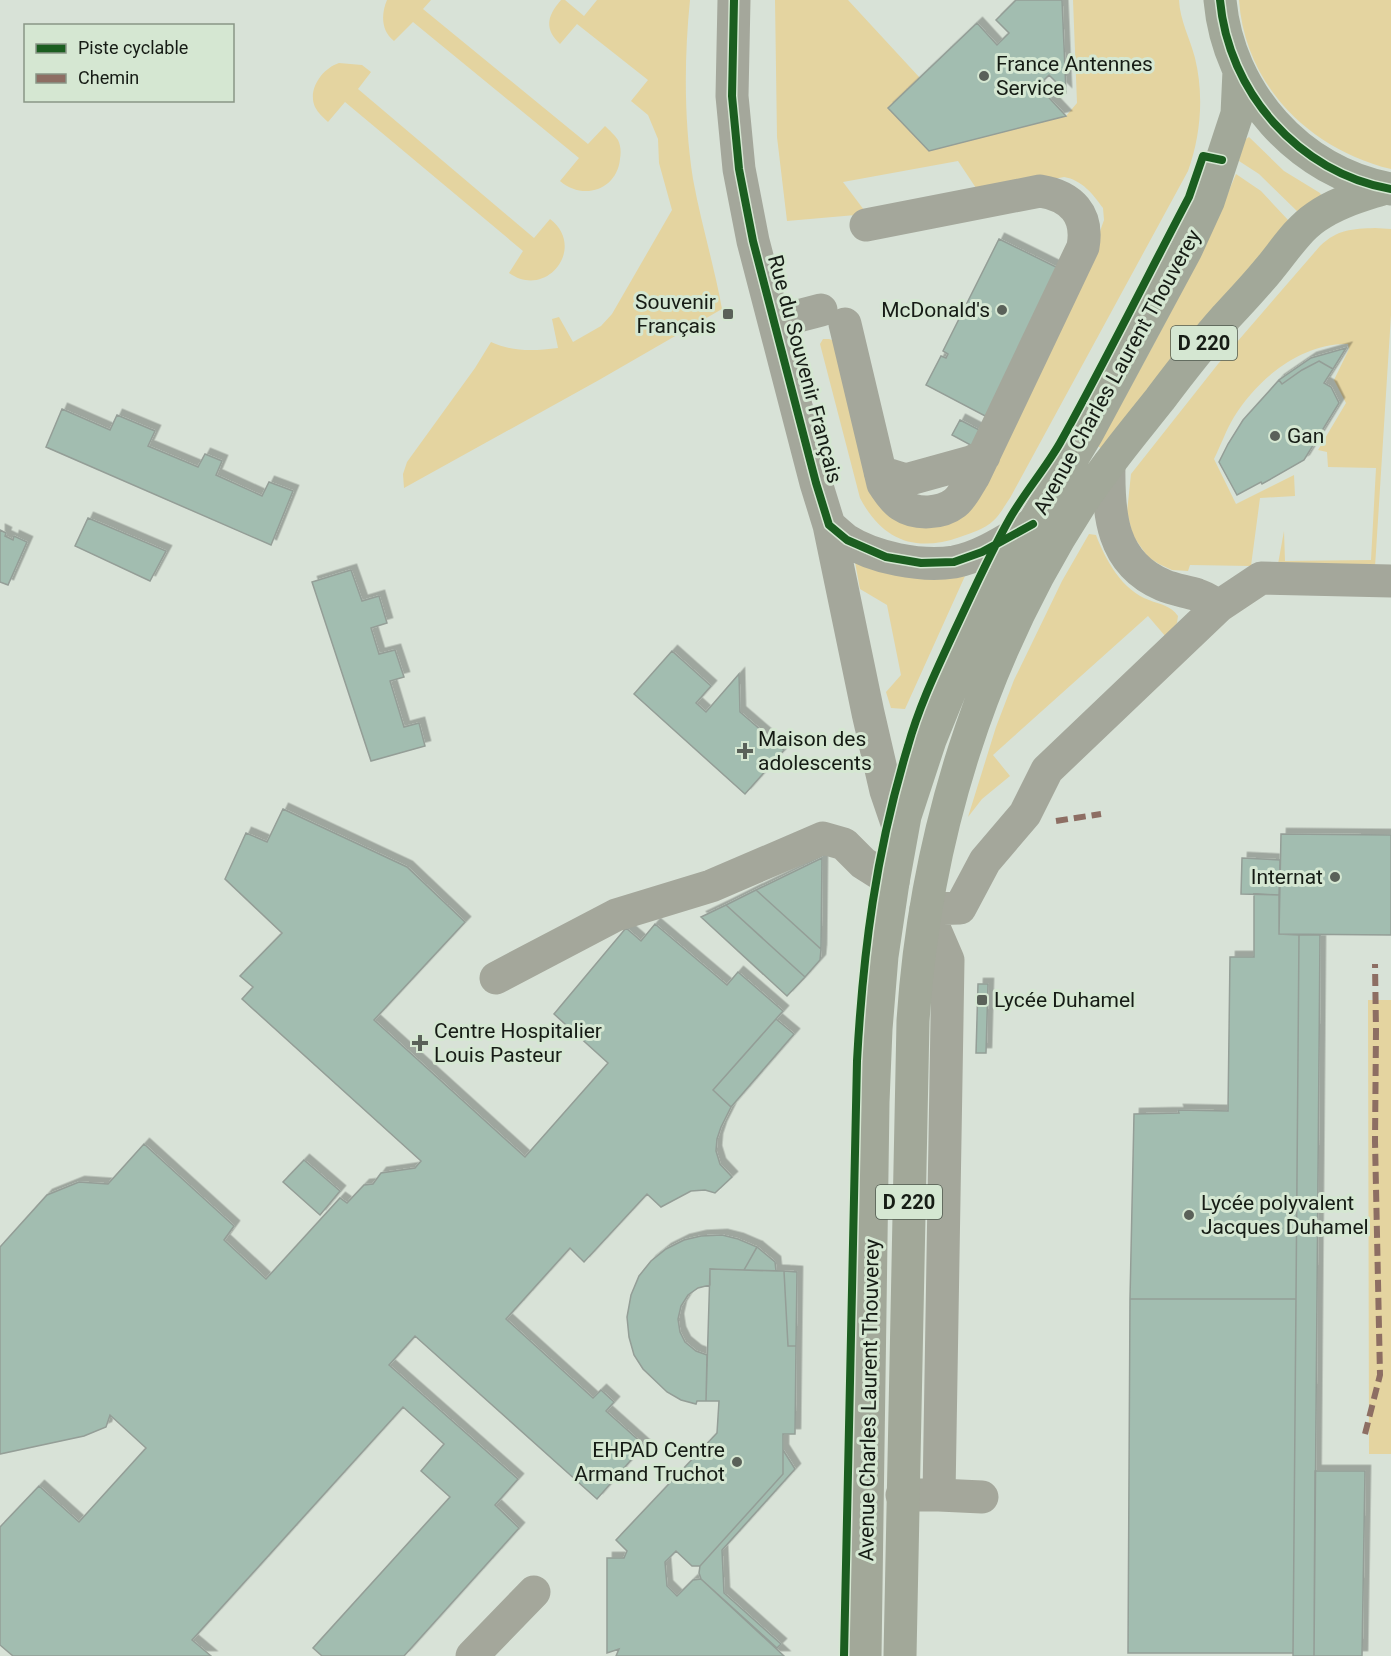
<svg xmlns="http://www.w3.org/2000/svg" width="1391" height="1656" font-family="Roboto,sans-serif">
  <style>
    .green { fill: #e4d4a0 }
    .building { fill: #a2bdb0; stroke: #949e97; stroke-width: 1.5; filter: url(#shadow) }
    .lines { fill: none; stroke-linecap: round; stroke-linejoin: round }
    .minor { stroke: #a4a79b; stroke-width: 33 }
    .major { stroke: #a2a899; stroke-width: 33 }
    .quiet { stroke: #8d6e63; stroke-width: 6; stroke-dasharray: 12 6; stroke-linecap: butt }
    .cycleway-casing { stroke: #d5e7d2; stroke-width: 11 }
    .cycleway { stroke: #1b5e20; stroke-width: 8 }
    .poi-dot { fill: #5a6159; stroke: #d5e7d2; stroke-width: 2 }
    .labels { text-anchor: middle; stroke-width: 6; stroke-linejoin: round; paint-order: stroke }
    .shield { fill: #d5e7d2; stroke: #4f594e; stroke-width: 1.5 }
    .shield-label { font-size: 20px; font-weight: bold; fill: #161c15 }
    .poi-label { font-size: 21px; fill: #161c15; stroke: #d5e7d2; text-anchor: start }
    .street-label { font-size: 21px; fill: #161c15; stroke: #d5e7d2 }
  </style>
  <defs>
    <filter id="shadow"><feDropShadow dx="5.5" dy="-5.5" stdDeviation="0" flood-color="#0004"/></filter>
  </defs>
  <rect width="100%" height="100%" fill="#d8e2d7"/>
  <path class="green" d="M387 0H431L423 9 588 144 605 126C609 130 615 135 618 140 621 146 621 153 620 159 617 190 583 201 560 181L579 158 413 22 394 41C381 31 381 14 387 0Z
    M561 0H565L584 16 597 0H690C684 59 684 121 693 179 701 223 714 265 722 309L599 380 404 488 403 474 407 462 475 368 491 342C513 352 534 351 558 348L552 319 559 317 573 342 601 326 612 314 672 210 659 163 658 139 648 115 631 101 648 80 577 24 560 44C544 29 547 16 561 0Z
    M775 0H848L920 78 889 108 929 151 1066 116 1077 103 1073 0H1179C1180 21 1190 38 1195 58 1204 95 1201 135 1188 171L1010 498C1005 505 1000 515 993 521 985 529 971 533 960 537 915 553 882 540 860 498L820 344 823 339H829L838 342 870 467 926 524 1099 234 1104 220 1103 208C1093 194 1082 180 1064 177L980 194 958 161 843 182 867 214 787 221 777 137Z
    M1239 0H1391V169C1310 149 1245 86 1239 0Z
    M339 63 362 65 371 72 358 89 534 238 550 219C587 247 547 300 509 273L523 251 345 102 328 122C323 117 318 113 315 107 307 89 323 68 339 63Z
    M1249 137 1284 171 1320 193 1321 195 1300 214 1259 174 1239 161 1243 141Z
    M1236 174 1261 191 1289 221 1104 451 1098 446C1147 357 1197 268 1236 174Z
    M1375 228 1391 229V315L1375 567 1278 564 1284 531 1285 561 1371 560 1376 468 1328 467 1327 452 1318 450 1346 403 1334 380 1349 349 1348 344C1301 343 1257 379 1234 417 1226 430 1221 445 1214 459L1236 504 1294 475 1295 496 1260 498 1251 566 1190 565 1188 571 1172 570 1159 564 1148 557 1133 536 1127 512 1131 474 1218 364 1320 246C1338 229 1352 229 1375 228Z
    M1089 534 1096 535C1106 561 1122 590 1149 600 1161 605 1170 605 1178 616L1177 623 1166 637 1148 616 993 755 1010 776 982 799 968 817 996 727 1014 680 1062 581Z
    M855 562C893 572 926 584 965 576L905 709 891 708 886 692 901 675 887 605 860 589Z
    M1368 1000H1391V1454H1369Z"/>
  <path class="building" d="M1016 0H1062L1066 92 1049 75 1038 86 1066 116 929 151 888 108 977 23 997 45 1009 33 996 20Z
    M999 239 1060 269 987 417 926 385 941 356 946 358 948 354 943 351Z
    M1346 348 1333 369 1319 361 1302 370 1282 384 1279 380 1311 358Z
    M1319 361 1333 369 1324 383 1331 387 1339 403 1304 460 1262 484 1261 482 1237 495 1219 462 1228 444 1243 420 1279 380 1282 384 1302 370Z
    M62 409 110 430 117 415 155 431 148 446 198 467 205 454 222 461 216 475 262 496 269 482 293 491 271 545 46 447Z
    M960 420 985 433 976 448 952 435Z
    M88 518 166 551 150 581 75 546Z
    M0 530 6 533 5 536 13 540 14 536 27 542 8 585 0 582Z
    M351 570 362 601 379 596 387 623 371 628 379 654 395 650 404 677 390 681 404 727 419 723 425 746 371 761 312 582Z
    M672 651 711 686 696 703 706 712 739 674 740 712 784 750 745 794 634 694Z
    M283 809 407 867 465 922 374 1020 525 1157 608 1063 554 1014 626 928 641 941 655 924 727 985 738 972 783 1011 713 1090 731 1107 721 1127 717 1139 716 1151 720 1164 732 1177 715 1193 705 1190 691 1191 661 1207 647 1194 584 1262 570 1248 506 1319 593 1398 601 1390 614 1402 606 1411 644 1445 597 1499 415 1336 389 1365 518 1479 495 1505 519 1528 404 1656H322L313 1648 450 1497 421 1471 444 1444 403 1407 192 1640 211 1656H13L0 1645V1527L39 1486 79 1522 146 1448 110 1415 106 1427 84 1436 0 1454V1247L47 1195 79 1182 108 1184 144 1144 234 1226 224 1240 266 1279 340 1198 347 1203 364 1185 373 1184 381 1173 415 1168 421 1161 242 999 253 987 240 976 282 933 225 879 246 833 267 842Z
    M1281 834 1391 835V935L1279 934Z
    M822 858 821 949 756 890Z
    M1242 858 1280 860 1279 895 1241 894Z
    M756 890 821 949 820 960 805 977 726 905Z
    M1254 894 1279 895V934L1299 935 1296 1299H1130L1134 1114 1179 1113 1178 1110 1228 1111 1230 957H1254Z
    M726 905 805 977 787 996 701 917Z
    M1299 935H1320L1314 1656H1293Z
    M978 984H988L986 1053H976Z
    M776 1019 794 1034 731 1107 713 1090Z
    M304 1160 340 1191 320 1215 283 1182Z
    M722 1235 738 1239 757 1247 744 1270 710 1269V1285L698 1288 688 1295 681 1306 678 1319 680 1332 685 1342 696 1351 707 1355 706 1401H697L696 1404 681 1400 667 1392 643 1369 634 1355 629 1337 627 1317 631 1295 639 1276 651 1261 666 1249 684 1240 701 1236Z
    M757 1247 775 1262 776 1271 744 1270Z
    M710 1269 784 1271 788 1346H796L795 1434H783V1474L700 1566H692L676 1551 665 1562 667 1586 677 1596 693 1580 701 1579 784 1656H616L619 1649 607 1653V1558H624L627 1551 616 1540 717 1433 719 1401H706Z
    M784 1271 797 1272 796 1346H788Z
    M1130 1299H1296L1293 1653H1128Z
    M783 1450 795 1469 722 1550 724 1593 781 1644 777 1648 701 1579 699 1573 700 1566 783 1474Z
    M1315 1471H1365L1362 1656H1314Z"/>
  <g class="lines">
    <path class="minor" d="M734 0 732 96 739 169 753 241 816 483 829 525 868 713 886 791 901 835
      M775 322 821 310
      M845 324 883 484C888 491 893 500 901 505 916 515 941 514 955 503 963 497 968 485 974 476L1083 247C1089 214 1071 196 1040 191L866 225
      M1109 464C1108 514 1111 563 1163 585 1174 590 1186 591 1198 595 1205 597 1212 602 1219 606
      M880 472 906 480 971 462 984 456
      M829 525C834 530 840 535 846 540 874 558 921 567 954 562 982 557 1009 538 1033 524
      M496 978 616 915 711 886 823 838 844 844 863 863 893 882
      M902 1495H939L948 960 926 909 960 908 985 861 1025 814 1047 770 1219 606 1261 578 1391 581
      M939 1495 982 1497
      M472 1656 534 1592"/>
    <path class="major" d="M1220 0C1228 92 1299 173 1391 189
      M865 1656 873 1102 876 1029 882 956 893 882 905 816 930 740 958 671 991 601 1033 524 1088 432 1186 250 1208 202 1237 114 1239 71
      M900 1656 913 1021C925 838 981 657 1081 503 1105 466 1133 433 1160 399 1181 371 1203 343 1226 317 1241 301 1256 285 1269 269 1284 251 1297 230 1316 217 1337 202 1361 196 1385 188"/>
    <path class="quiet" d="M1056 821 1101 814
      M1365 1434 1380 1375 1375 1141 1376 1030 1375 964"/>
    <defs>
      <path id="cycleway" d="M734 0 732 96 739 169 753 241 816 483 829 525 847 540 886 557 921 563 954 562 982 552 1033 524
        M1220 0C1228 92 1299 173 1391 189
        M844 1656 857 1061C863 951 876 852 908 746 919 706 937 669 954 632 972 594 989 555 1010 518 1025 492 1045 469 1060 443 1105 362 1146 279 1189 197L1203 156 1222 160"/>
    </defs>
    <use href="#cycleway" class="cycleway-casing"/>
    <use href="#cycleway" class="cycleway"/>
  </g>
  <g class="poi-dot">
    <circle cx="984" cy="76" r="6"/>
    <circle cx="1002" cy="310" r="6"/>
    <rect x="722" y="308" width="12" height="12" rx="3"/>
    <circle cx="1275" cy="436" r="6"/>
    <path d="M742 742h6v6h6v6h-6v6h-6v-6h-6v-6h6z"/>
    <circle cx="1335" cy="877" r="6"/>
    <rect x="976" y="994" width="12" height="12" rx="3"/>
    <path d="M417 1034h6v6h6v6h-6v6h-6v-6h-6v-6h6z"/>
    <circle cx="1189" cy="1215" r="6"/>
    <circle cx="737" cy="1462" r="6"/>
  </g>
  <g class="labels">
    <g class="shield">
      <rect x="1171" y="326" width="66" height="34" rx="4.5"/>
      <rect x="876" y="1185" width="66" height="34" rx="4.5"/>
    </g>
    <g class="shield-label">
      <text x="1204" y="350">D 220</text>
      <text x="909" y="1209">D 220</text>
    </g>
    <g class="poi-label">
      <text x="996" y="71">France Antennes<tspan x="996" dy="24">Service</tspan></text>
      <text x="716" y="309" text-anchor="end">Souvenir<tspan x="716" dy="24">Français</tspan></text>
      <text x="990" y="317" text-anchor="end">McDonald's</text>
      <text x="1287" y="443">Gan</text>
      <text x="758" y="746">Maison des<tspan x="758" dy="24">adolescents</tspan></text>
      <text x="1323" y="884" text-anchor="end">Internat</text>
      <text x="994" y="1007">Lycée Duhamel</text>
      <text x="434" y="1038">Centre Hospitalier<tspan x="434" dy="24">Louis Pasteur</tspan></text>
      <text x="1201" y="1210">Lycée polyvalent<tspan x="1201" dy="24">Jacques Duhamel</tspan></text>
      <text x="725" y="1457" text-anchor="end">EHPAD Centre<tspan x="725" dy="24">Armand Truchot</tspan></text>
    </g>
    <g class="street-label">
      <text transform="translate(805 369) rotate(75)" y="7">Rue du Souvenir Français</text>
      <text transform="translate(1117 372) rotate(-61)" y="7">Avenue Charles Laurent Thouverey</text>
      <text transform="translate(869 1400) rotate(-89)" y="7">Avenue Charles Laurent Thouverey</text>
    </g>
  </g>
  <rect x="24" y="24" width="210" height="78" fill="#d5e7d2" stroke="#899686" stroke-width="1.5"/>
  <rect x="36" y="44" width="30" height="9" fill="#1b5e20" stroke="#899686" stroke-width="1.5"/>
  <text x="78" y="54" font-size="18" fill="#161c15">Piste cyclable</text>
  <rect x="36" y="74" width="30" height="9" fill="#8d6e63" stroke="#899686" stroke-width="1.5"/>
  <text x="78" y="84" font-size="18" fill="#161c15">Chemin</text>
</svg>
